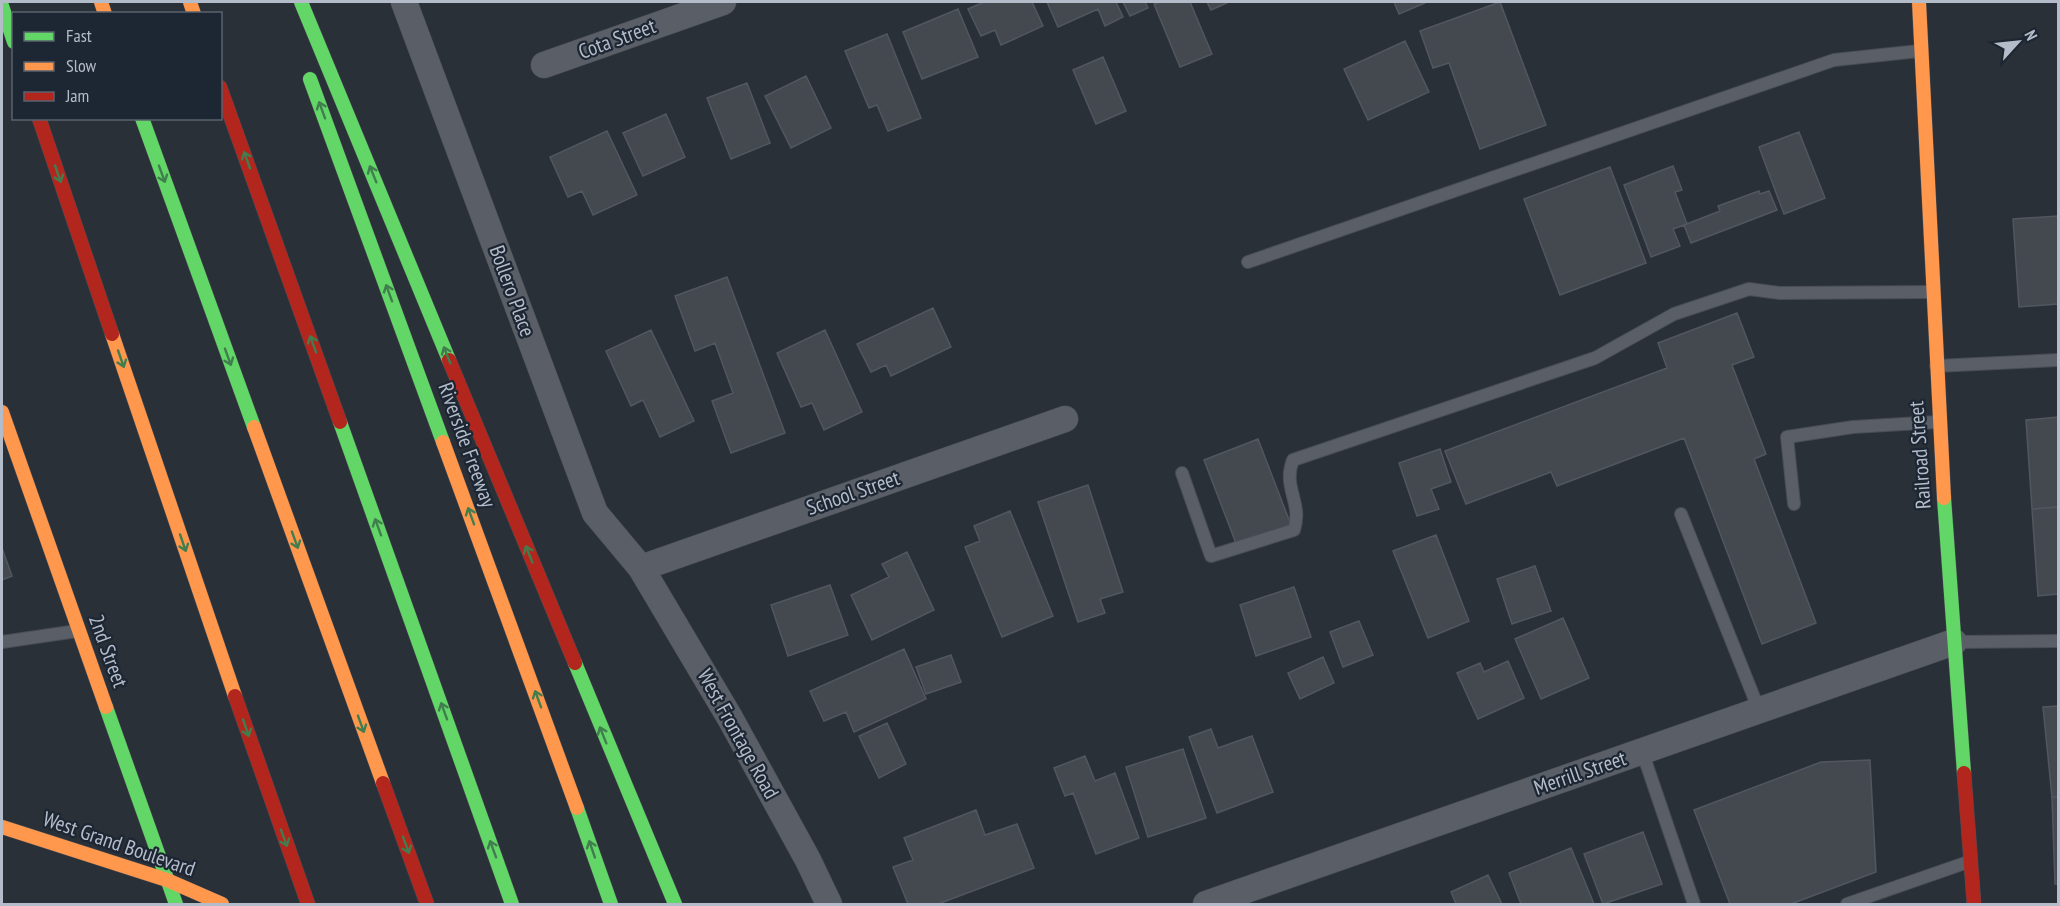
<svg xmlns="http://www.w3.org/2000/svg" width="2060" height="906" font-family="'PT Sans Narrow',sans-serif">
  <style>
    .building { fill: #444950; stroke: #52575f; stroke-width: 1.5 }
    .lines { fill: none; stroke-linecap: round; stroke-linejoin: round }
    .lane-casing { stroke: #484c53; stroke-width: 14 }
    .street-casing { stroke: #484c53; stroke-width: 27 }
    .fast-casing { stroke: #484c53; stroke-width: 15 }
    .slow-casing { stroke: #484c53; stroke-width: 15 }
    .jam-casing { stroke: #484c53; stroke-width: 15 }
    .lane { stroke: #5a5e66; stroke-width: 12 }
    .street { stroke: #5a5e66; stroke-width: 26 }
    .fast { stroke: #63d668; stroke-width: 14 }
    .slow { stroke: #ff974d; stroke-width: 14 }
    .jam { stroke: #b3261e; stroke-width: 14 }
    .oneway { stroke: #407e4e }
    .labels { text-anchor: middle; stroke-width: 4.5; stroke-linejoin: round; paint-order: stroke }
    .street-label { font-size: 21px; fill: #b4bcc9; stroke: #1d2633 }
  </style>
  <rect width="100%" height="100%" fill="#2a3038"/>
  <path class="building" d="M984 2H1032L1043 26 1001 45 995 30 981 36 968 9Z
    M1047 2H1116L1123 17 1105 26 1098 9 1058 27Z
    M1123 2H1145L1148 8 1130 16Z
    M1161 2H1190L1212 54 1180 67 1154 4Z
    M1207 2H1229L1211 10Z
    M1394 2H1427L1399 14Z
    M1500 2 1546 125 1480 149 1449 63 1433 68 1420 31Z
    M958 9 978 57 922 79 903 32Z
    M887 34 921 118 888 131 877 105 869 108 845 51Z
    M1405 41 1429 92 1368 120 1344 69Z
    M1103 57 1126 111 1096 124 1073 70Z
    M806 76 831 128 791 148 765 96Z
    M747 83 770 143 731 159 707 98Z
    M666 114 685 157 643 176 623 133Z
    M607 131 637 195 593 215 582 191 568 197 550 157Z
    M1799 132 1825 198 1784 214 1759 147Z
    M1673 166 1682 190 1675 192 1687 224 1673 229 1680 246 1651 257 1624 185Z
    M1610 167 1646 263 1560 295 1524 199Z
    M1759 191 1760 194 1769 191 1777 210 1691 243 1684 225 1720 211 1718 206Z
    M2058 216V304L2019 307 2013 219Z
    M727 277 785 433 731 453 712 401 733 393 715 343 695 351 675 296Z
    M933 308 951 347 891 376 886 365 871 372 857 344Z
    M1737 313 1754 357 1732 365 1766 454 1754 459 1816 623 1762 644 1684 438 1557 486 1551 472 1466 504 1445 451 1667 368 1658 343Z
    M651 330 694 421 660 437 643 400 631 406 606 351Z
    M825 330 862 412 824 430 812 403 801 407 777 353Z
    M2058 417V507L2032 509 2026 420Z
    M1258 439 1291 525 1237 546 1204 460Z
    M1440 449 1451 482 1431 489 1439 509 1417 516 1399 463Z
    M1088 485 1123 592 1100 599 1105 613 1078 622 1038 502Z
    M2058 507V594L2038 596 2032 509Z
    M1010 511 1053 616 1002 637 965 547 980 541 974 526Z
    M1436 535 1469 621 1428 638 1393 551Z
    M2 548 12 576 2 580Z
    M907 552 934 610 872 640 851 595 889 577 882 564Z
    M1535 566 1551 611 1512 624 1497 579Z
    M830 585 848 635 788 656 771 605Z
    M1294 587 1311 637 1256 656 1240 605Z
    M1563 618 1589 678 1541 699 1515 639Z
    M1359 621 1373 655 1343 667 1330 632Z
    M904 649 926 699 854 732 846 712 824 721 810 691Z
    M951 655 961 682 926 694 916 667Z
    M1323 657 1334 683 1300 699 1288 673Z
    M1508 661 1524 698 1478 719 1457 673 1480 663 1484 672Z
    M2058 706V797H2052L2043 707Z
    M887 723 906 764 879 778 859 736Z
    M1211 729 1218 748 1252 736 1273 792 1217 813 1189 737Z
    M1183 749 1206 818 1148 837 1126 767Z
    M1085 756 1095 781 1115 773 1139 838 1096 854 1073 793 1065 796 1054 768Z
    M1870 760 1876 872 1791 904H1730L1694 810 1821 762Z
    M2052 797H2058V884H2055Z
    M976 810 985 835 1017 824 1034 868 938 904H908L893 867 913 860 904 838Z
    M1643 832 1662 884 1603 904 1584 854Z
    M1571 848 1594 904H1521L1509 873Z
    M1488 875 1502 904H1456L1451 892Z"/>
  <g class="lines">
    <defs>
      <path id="lane" d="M1248 262 1834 60 1919 51
        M1936 366 2058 360
        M1182 473 1211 556 1294 530C1303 502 1282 488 1293 460L1595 358 1674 314 1749 289 1780 293 1930 292
        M1794 504 1787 437 1853 427 1937 422
        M1681 514 1759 710
        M2 642 77 631
        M1955 642 2058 641
        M1642 751 1694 904
        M1847 904 1968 862"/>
      <path id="street" d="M404 2 595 513 641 568 730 718 808 860 829 904
        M544 65 723 2
        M641 568 1065 419
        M1206 904 1954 642"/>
      <path id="fast" d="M301 2 449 360
        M2 6 14 42
        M310 79 443 442
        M142 118 254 427
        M340 422 512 904
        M1944 498 1964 773
        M575 663 675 904
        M106 707 176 904
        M577 808 611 904"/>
      <path id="slow" d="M101 2 105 14
        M190 2 194 14
        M1919 2 1944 498
        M112 334 235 696
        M2 412 106 707
        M254 427 383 783
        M443 442 577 808
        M2 827 167 880 222 904"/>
      <path id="jam" d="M220 87 340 422
        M39 118 112 334
        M449 360 575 663
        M235 696 308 904
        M1964 773 1974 904
        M383 783 427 904"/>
    </defs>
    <use href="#lane" class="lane-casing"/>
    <use href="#street" class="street-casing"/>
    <use href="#fast" class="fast-casing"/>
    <use href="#slow" class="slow-casing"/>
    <use href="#jam" class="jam-casing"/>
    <use href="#lane" class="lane"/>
    <use href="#street" class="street"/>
    <use href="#fast" class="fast"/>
    <use href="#slow" class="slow"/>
    <use href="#jam" class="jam"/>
  </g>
  <defs><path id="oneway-shaft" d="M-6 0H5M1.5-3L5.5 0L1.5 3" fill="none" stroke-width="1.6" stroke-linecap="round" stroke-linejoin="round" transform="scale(1.5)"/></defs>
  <g class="oneway">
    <use href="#oneway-shaft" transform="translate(322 110) rotate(-110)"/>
    <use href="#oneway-shaft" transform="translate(247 160) rotate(-110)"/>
    <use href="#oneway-shaft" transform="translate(58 174) rotate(71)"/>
    <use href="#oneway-shaft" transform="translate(162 174) rotate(70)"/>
    <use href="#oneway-shaft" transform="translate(373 174) rotate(-112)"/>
    <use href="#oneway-shaft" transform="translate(389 293) rotate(-110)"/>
    <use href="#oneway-shaft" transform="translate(313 344) rotate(-110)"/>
    <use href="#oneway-shaft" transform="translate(447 355) rotate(-112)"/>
    <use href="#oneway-shaft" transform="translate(228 357) rotate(70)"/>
    <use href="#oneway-shaft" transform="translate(121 359) rotate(71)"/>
    <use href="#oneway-shaft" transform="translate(471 516) rotate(-110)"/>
    <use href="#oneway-shaft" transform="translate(378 527) rotate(-110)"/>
    <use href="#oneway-shaft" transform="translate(295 540) rotate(70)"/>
    <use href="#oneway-shaft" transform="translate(183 543) rotate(71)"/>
    <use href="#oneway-shaft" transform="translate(529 554) rotate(-112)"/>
    <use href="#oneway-shaft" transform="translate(538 699) rotate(-110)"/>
    <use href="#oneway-shaft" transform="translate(444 711) rotate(-110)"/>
    <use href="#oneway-shaft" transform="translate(361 724) rotate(70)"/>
    <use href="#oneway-shaft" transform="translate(246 728) rotate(71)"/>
    <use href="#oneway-shaft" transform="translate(603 735) rotate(-112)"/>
    <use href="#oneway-shaft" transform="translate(284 838) rotate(70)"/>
    <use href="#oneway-shaft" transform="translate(406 845) rotate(70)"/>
    <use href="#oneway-shaft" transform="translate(493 849) rotate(-110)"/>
    <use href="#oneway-shaft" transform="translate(592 849) rotate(-109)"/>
  </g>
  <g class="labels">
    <g class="street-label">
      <text transform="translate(617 39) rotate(-20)" y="7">Cota Street</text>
      <text transform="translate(512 291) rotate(70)" y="7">Bollero Place</text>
      <text transform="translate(467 445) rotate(70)" y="7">Riverside Freeway</text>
      <text transform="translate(1920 455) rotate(-94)" y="7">Railroad Street</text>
      <text transform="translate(853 493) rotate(-19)" y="7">School Street</text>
      <text transform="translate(108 651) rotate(70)" y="7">2nd Street</text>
      <text transform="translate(738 734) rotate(61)" y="7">West Frontage Road</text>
      <text transform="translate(1580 773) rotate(-19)" y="7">Merrill Street</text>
      <text transform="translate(119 844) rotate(19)" y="7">West Grand Boulevard</text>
    </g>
  </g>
  <rect width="2060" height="906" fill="none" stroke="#b4bcc9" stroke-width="6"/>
  <rect x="12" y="12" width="210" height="108" fill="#1d2633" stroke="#59626f" stroke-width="1.5"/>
  <rect x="24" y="32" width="30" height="9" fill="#63d668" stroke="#59626f" stroke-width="1.5"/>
  <text x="66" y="42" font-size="18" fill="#b4bcc9">Fast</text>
  <rect x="24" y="62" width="30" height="9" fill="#ff974d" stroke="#59626f" stroke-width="1.5"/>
  <text x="66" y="72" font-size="18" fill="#b4bcc9">Slow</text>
  <rect x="24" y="92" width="30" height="9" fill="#b3261e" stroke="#59626f" stroke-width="1.5"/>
  <text x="66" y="102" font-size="18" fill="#b4bcc9">Jam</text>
  <g transform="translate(2018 42) rotate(63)" stroke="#1d2633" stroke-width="4.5" paint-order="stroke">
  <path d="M0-4.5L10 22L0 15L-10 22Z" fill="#b4bcc9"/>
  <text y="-9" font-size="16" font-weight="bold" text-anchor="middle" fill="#b4bcc9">N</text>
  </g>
</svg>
